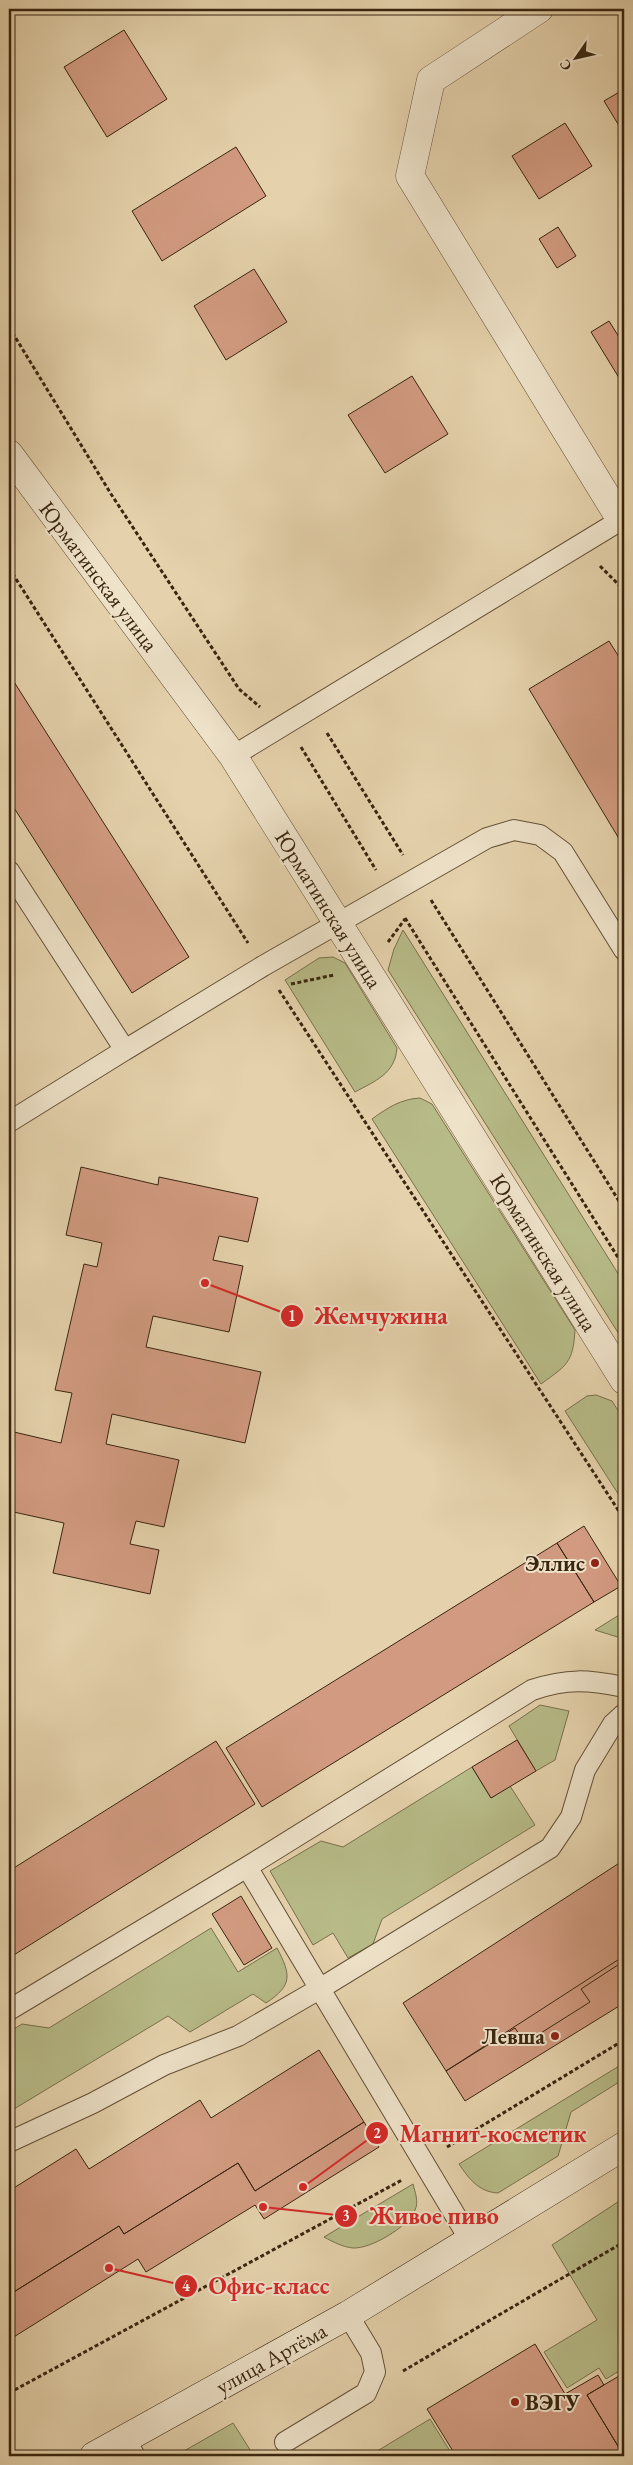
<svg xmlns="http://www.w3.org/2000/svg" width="633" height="2465" font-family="'EB Garamond',serif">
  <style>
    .green { fill: #b7bb88; stroke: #78704c }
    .building { fill: #d29b81; stroke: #39250f }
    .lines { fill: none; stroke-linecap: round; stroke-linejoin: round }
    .service-casing { stroke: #645036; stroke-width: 22 }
    .minor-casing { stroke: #645036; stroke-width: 29 }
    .tertiary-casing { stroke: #645036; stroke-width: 29 }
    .secondary-casing { stroke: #39250f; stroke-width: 29 }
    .path { stroke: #39250f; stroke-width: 3; stroke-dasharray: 4 2.5; stroke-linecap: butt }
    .service { stroke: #eee2c9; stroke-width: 20 }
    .minor { stroke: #eee2c9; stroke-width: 28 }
    .tertiary { stroke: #eee2c9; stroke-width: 28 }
    .secondary { stroke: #eee2c9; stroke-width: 28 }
    .poi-dot { fill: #8f2418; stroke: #eee2c9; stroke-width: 2 }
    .labels { text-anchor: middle; stroke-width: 4; stroke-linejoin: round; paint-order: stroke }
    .street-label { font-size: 22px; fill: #39250f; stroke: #eee2c9 }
    .poi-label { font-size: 22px; font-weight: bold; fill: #39250f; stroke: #eee2c9; text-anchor: end }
    .leader { fill: none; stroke: #d62828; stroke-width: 2 }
    .callout-dot { fill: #d62828; stroke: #eee2c9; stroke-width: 2 }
    .mark-label { font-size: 15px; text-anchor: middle; font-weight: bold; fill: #fff }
    .callout-label { font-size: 24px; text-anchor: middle; font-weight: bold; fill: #d62828; stroke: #eee2c9; stroke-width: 4; stroke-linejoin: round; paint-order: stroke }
  </style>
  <rect width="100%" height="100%" fill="#e5d2ac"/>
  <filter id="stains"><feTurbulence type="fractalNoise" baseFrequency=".004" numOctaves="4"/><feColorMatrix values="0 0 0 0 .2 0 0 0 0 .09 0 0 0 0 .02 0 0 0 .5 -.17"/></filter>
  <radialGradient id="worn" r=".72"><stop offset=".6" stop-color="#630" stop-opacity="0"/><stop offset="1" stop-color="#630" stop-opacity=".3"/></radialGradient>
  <path class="green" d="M403 930 624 1283V1342L388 970 394 949Z
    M333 957 345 963 397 1048C395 1074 375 1081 355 1092L285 980 319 958Z
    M420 1098 432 1104 575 1330C573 1363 567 1365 541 1384L372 1119C387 1108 401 1099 420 1098Z
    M596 1395 612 1401 624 1420V1503L565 1411 587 1396Z
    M624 1612V1639L595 1630Z
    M540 1705 569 1711 555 1760 536 1771 509 1726Z
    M472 1767 491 1798 510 1786 535 1825 382 1919 373 1944 348 1958 333 1933 313 1945 270 1871 321 1841 343 1847Z
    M211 1928 238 1972 277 1948C291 1975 293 1985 266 2003L253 1994 190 2032 168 2016 9 2112V2032L22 2024 49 2028Z
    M624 2063V2079L571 2112 558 2156 498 2193C479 2192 469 2179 459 2164Z
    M413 2184C415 2192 419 2202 415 2210 408 2227 371 2249 353 2248 343 2247 333 2242 324 2237Z
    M624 2198V2368L606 2379 599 2368 567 2388 544 2352 597 2320 552 2245Z
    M430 2419 453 2456H369Z
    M233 2423 254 2456H177L184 2451Z"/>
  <path class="building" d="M124 30 167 99 107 137 64 67Z
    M621 91 624 97V134L604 101Z
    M565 123 592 166 539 199 512 156Z
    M236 147 266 196 162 261 132 211Z
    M558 227 576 256 557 268 539 239Z
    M254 269 287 322 226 360 194 306Z
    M609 321 624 345V386L591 332Z
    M412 376 448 434 385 473 348 415Z
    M609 641 624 665V847L529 689Z
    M9 674 189 957 132 993 9 800Z
    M81 1167 158 1185 159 1177 258 1198 248 1242 219 1236 213 1260 243 1266 229 1332 153 1316 146 1347 261 1372 245 1443 112 1414 106 1444 179 1460 164 1527 136 1521 130 1544 159 1550 150 1594 53 1573 64 1523 9 1511V1455L14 1432 61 1443 72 1393 55 1390 84 1264 97 1267 102 1243 66 1235Z
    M584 1526 621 1586 594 1602 557 1543Z
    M557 1543 594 1602 262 1807 226 1748Z
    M517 1740 536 1771 491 1798 472 1767Z
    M216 1741 255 1804 9 1958V1871Z
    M624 1860V1961L581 1989 590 2002 525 2043 515 2028 446 2071 403 2003Z
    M241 1896 272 1948 244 1965 212 1914Z
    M624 1956V2003L465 2101 446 2071Z
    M319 2050 364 2122 255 2191 238 2163 124 2234 119 2226 9 2295V2191L76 2149 89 2169 200 2100 211 2118Z
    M364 2122 379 2147 264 2219 255 2205 146 2272 138 2259 9 2340V2295L119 2226 124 2234 238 2163 255 2191Z
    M535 2344 565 2394 598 2375 604 2385 587 2395 624 2456H456L427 2409Z
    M624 2373V2449L621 2451 587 2395Z"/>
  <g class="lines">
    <defs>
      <path id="service" d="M233 756 621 520
        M9 871 125 1050 263 966 487 838 514 830 540 835 563 852 624 950
        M9 1122 125 1050
        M247 1867 470 2240
        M9 2010 247 1867 532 1690C568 1678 588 1680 624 1687
        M9 2142 93 2103 164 2065 238 2036 321 1988 550 1848 571 1817 585 1770 613 1724 624 1714
        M125 2440 135 2456
        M285 2442 366 2393 375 2372 371 2353 348 2315"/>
      <path id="minor" d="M539 9 431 80 410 176 621 520 624 518"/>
      <path id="tertiary" d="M9 454 233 756 624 1380"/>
      <path id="secondary" d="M94 2456 348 2315 624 2146"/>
    </defs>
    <use href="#service" class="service-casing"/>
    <use href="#minor" class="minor-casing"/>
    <use href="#tertiary" class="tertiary-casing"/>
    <use href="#secondary" class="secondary-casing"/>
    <path class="path" d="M9 327 111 494 239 689 260 707
      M600 566 624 590
      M9 568 248 943
      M327 733 403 855
      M301 747 376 870
      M431 900 624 1209
      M405 918 624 1267
      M388 942 405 919
      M291 984 334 975
      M279 990 624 1519
      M447 2147 624 2040
      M403 2371 624 2242
      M9 2393 402 2180"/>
    <use href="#service" class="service"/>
    <use href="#minor" class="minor"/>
    <use href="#tertiary" class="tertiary"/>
    <use href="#secondary" class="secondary"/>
  </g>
  <g class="poi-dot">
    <circle cx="595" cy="1563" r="5"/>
    <circle cx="555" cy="2036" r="5"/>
    <circle cx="515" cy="2402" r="5"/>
  </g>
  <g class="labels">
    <g class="street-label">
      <text transform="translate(99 576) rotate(53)" y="8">Юрматинская улица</text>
      <text transform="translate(329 909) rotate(58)" y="8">Юрматинская улица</text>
      <text transform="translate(544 1252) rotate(58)" y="8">Юрматинская улица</text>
      <text transform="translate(271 2358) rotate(-29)" y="8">улица Артёма</text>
    </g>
    <g class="poi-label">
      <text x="585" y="1571">Эллис</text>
      <text x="545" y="2044">Левша</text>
      <text x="525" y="2410" text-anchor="start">ВЭГУ</text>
    </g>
  </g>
  <path class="leader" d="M205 1283L292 1316M303 2187L377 2133M263 2207L346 2216M109 2268L186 2286"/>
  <g class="callout-dot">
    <circle cx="205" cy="1283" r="5"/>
    <circle cx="303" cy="2187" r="5"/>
    <circle cx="263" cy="2207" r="5"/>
    <circle cx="109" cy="2268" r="5"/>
    <circle cx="292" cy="1316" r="12"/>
    <circle cx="377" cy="2133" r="12"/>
    <circle cx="346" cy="2216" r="12"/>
    <circle cx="186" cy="2286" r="12"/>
  </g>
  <g class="mark-label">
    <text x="292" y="1321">1</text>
    <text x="377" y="2138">2</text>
    <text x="346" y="2221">3</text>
    <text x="186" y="2291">4</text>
  </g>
  <g class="callout-label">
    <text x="381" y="1324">Жемчужина</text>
    <text x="493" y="2142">Магнит-косметик</text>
    <text x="434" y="2224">Живое пиво</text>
    <text x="269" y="2294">Офис-класс</text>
  </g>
  <rect width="633" height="2465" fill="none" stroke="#e5d2ac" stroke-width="30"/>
  <rect x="10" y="10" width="613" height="2445" fill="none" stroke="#39250f" stroke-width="2.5"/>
  <rect x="15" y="15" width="603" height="2435" fill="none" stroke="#39250f"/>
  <g transform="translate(576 58) rotate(236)" stroke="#eee2c9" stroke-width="4" paint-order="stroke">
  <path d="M0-4L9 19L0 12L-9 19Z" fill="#39250f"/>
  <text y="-8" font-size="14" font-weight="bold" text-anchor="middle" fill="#39250f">С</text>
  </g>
  <rect width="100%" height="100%" filter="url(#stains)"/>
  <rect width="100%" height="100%" fill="url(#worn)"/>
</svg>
